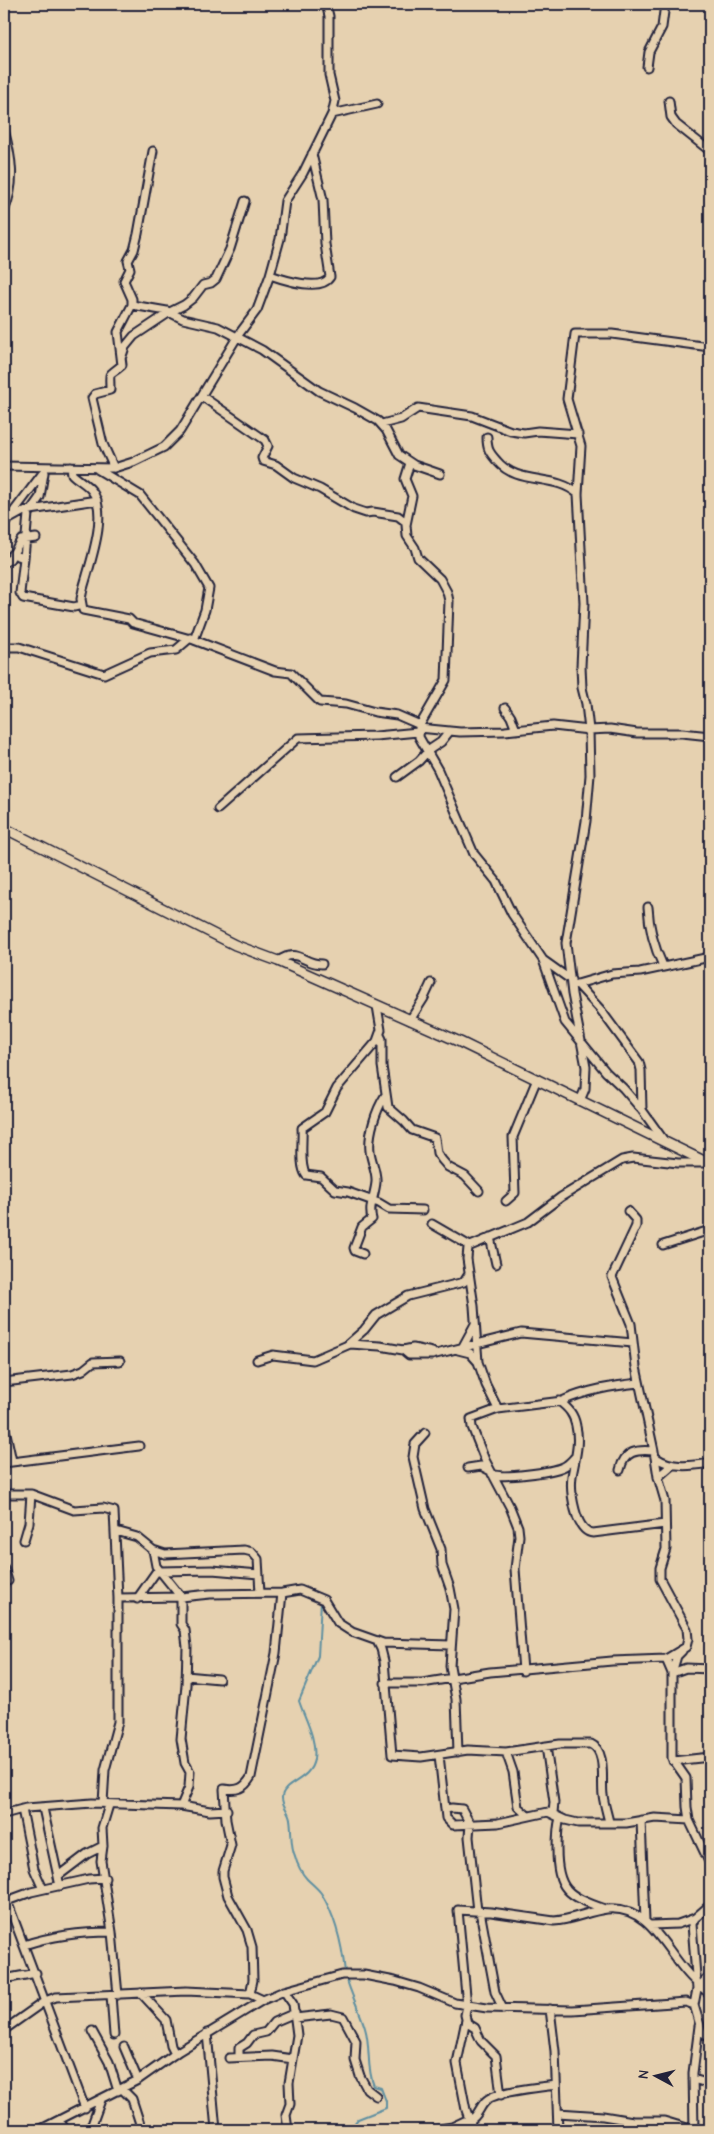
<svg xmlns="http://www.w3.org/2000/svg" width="714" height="2134" font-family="'Comic Neue',sans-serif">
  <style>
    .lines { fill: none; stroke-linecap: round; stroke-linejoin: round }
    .stream { stroke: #6090a1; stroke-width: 2 }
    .street-casing { stroke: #22223b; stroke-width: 11 }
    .secondary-casing { stroke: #22223b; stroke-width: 12 }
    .street { stroke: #e6d1b0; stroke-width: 7 }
    .secondary { stroke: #e6d1b0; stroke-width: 9 }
  </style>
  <rect width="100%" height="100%" fill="#e6d1b0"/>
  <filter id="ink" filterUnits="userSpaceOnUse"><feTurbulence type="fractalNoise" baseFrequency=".02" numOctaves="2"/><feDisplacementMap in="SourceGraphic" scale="10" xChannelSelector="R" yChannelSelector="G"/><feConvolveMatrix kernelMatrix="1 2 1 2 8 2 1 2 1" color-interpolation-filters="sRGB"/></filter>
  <g filter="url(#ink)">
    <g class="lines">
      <path class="stream" d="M321 1601 318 1656 299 1701C305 1719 317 1739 314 1759 311 1781 282 1782 282 1798 282 1806 289 1811 290 1819 292 1831 290 1845 295 1856 297 1864 302 1874 307 1879 312 1884 317 1888 321 1893 336 1917 342 1944 345 1972
        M346 1977C351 1995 360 2011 365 2028 371 2047 366 2068 374 2086L381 2088 386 2101V2108L358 2119 349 2130"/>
      <defs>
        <path id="street" d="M647 67 649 52 662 27 665 4
          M669 101 671 117 676 124 710 151
          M332 114 377 104
          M4 130C12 158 16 183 4 211
          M270 275C284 280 321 292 330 277L325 244 323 200 312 154
          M132 305 167 311 183 319 218 327 262 350 319 391 355 408 378 421 386 430 399 455 414 465 440 474
          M122 356 125 347 134 336 170 312 184 305 193 298 203 285 211 283 216 279 230 249 245 201
          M203 397 265 440 268 446 262 458 263 461 276 465 294 478 320 489 354 509 366 513 373 512 398 516 406 522
          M382 424 401 419 418 408 472 416 511 431 524 433 538 431 578 434
          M487 437C487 449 489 452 497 461 518 486 555 473 578 494
          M410 463 405 479 412 496 406 525 407 536 415 548 418 558 440 579 447 592 449 601 446 680 420 725 419 737 438 770 474 854 496 881 512 914 543 960 571 980
          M4 466 114 468 133 462 164 447 180 431 239 334 257 310 270 275 280 239 285 201 303 173 332 114 335 101 329 75V16L326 4
          M71 467 72 474C78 480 87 484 92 491 109 513 90 563 83 589L81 599 83 610 129 619 133 623 194 640 275 671 291 673 320 702 346 704 375 712 397 715 420 725
          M114 468 103 444 92 398 95 394 110 390C110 369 107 378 122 365L118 332 132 305V299L124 281 130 269 128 261 134 250 138 234 153 151
          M97 469 140 495 195 564 209 588 205 610 194 640
          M8 519 42 474
          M6 521 24 511 97 500
          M12 554 24 558 20 593 23 598 74 607 82 605
          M24 558 28 514 40 497 44 473
          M4 563 10 559 21 540 36 538
          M4 647H19L104 674 150 653 176 650 190 638
          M505 708 511 717 516 730
          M419 728 460 732 505 731 553 726 589 730 610 729 637 733H682L710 736
          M397 777 419 761 429 750 441 742 449 732
          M218 809 298 738 376 736 418 732
          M648 907C649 929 654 947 663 966
          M543 960 565 1022 606 1072 623 1088 641 1109
          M278 961C299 947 302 964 322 964
          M577 984 600 1009 639 1062 641 1070 642 1110 665 1142
          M574 985 612 974 640 972 710 957
          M377 1006 381 1030 377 1041 337 1088 325 1112 302 1128C303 1141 299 1166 306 1175L321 1177 335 1190 348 1192 379 1203 389 1209 423 1210
          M410 1020 424 998 431 983
          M380 1035 382 1039V1066L388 1107 404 1121 412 1130 435 1138 437 1153 442 1160 448 1167 465 1176 479 1191
          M580 1101 585 1089 586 1067 572 994 566 943 586 821 590 775 589 730 586 704 582 688 581 666 584 603 578 494 581 446 567 399 575 334H612L710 347
          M506 1201 515 1193 513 1137 537 1079
          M628 1211 636 1220V1226L612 1277 631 1324 636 1367 654 1451 658 1477 665 1501 666 1549 660 1568V1579L687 1629 688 1639 686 1647 666 1659 672 1673V1758L686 1778 687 1807 689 1820 710 1864
          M432 1224 470 1246
          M490 1237 496 1264
          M663 1245 710 1230
          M363 1254 355 1251 354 1248 362 1227 372 1219C368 1207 375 1195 376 1182 377 1172 371 1161 370 1151 368 1134 376 1110 385 1096
          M347 1345 364 1330 376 1315 408 1296 464 1282 469 1274
          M462 1348 475 1324
          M403 1350 409 1355H432L521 1333 633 1343
          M458 1350 470 1353 478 1362
          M257 1360 273 1355 313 1360 350 1344 380 1346 403 1350 413 1348 432 1352
          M4 1382 72 1374 83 1370 93 1362 120 1361
          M559 1401C568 1408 574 1414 576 1426 580 1443 575 1459 572 1476 570 1491 575 1532 593 1533L665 1524
          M498 1409 486 1385 478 1362 474 1306 467 1259 468 1247 528 1222 561 1197 622 1160 633 1158 678 1163H705
          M4 1424 12 1461
          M425 1433 415 1444 413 1457 425 1509 441 1549 442 1565 450 1588 454 1609 450 1666 456 1699 458 1752
          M655 1457C672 1469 691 1466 710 1463
          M4 1463 139 1446
          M468 1468 481 1466 489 1470
          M620 1470C624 1451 637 1449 654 1451
          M492 1474C502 1479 552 1472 563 1467 568 1465 571 1461 575 1457
          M658 1477 672 1465
          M4 1494H31L74 1510 103 1508 114 1511 118 1598V1722L105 1770 103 1803
          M116 1531 137 1537 153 1550 165 1554 244 1550 252 1552 258 1559 260 1593
          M24 1540 29 1523 31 1494
          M153 1550 156 1566 160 1571 212 1570 259 1574
          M4 1568 8 1581
          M118 1598 181 1597 210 1594 282 1593 300 1590 324 1600 338 1623 352 1632 383 1643 451 1645
          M137 1599 156 1572 160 1571 181 1597V1624L185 1630 187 1647 186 1685 181 1739 185 1763 190 1772 189 1787 181 1806
          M377 1641 381 1649 384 1661 392 1755 421 1757 468 1750 506 1752 560 1744H591C607 1751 601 1781 603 1795 604 1804 607 1813 609 1822
          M523 1671 515 1569 519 1536 518 1527 510 1507 485 1460 472 1427 471 1419 498 1409 562 1401C587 1390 612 1386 639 1383
          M672 1673 686 1668 710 1669
          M672 1673 677 1656 682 1651
          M186 1676 219 1679
          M385 1683H422L490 1672 612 1661 666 1659
          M546 1746 554 1802 553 1813
          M506 1752 513 1772 518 1807 528 1816
          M439 1755 446 1818 453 1825 498 1823 548 1812 565 1820 578 1823H626L655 1818 689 1820
          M673 1761 710 1757
          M109 1805 102 1828 103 1846 101 1861 112 1932 118 1995
          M43 1808 60 1886
          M22 1809 34 1869 43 1889
          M445 1809 452 1808 462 1809 470 1824 469 1837 477 1911
          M4 1814 26 1808 92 1803 181 1806 210 1811 227 1810
          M560 1818C557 1828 557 1839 557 1849 557 1890 568 1896 605 1909
          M641 1820 645 1921
          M58 1876 87 1854 103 1846
          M4 1893 85 2108
          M4 1902 31 1892 89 1879 105 1878
          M480 1911 495 1992 503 2009
          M651 1925 678 1924 695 1918
          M24 1945C51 1936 84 1932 112 1932
          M4 1979 36 1973
          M700 1986 710 1994
          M697 1989 710 1975
          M284 1991 293 2004 297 2035 289 2083 290 2104 286 2115 288 2130
          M141 1993 166 2020 171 2046 175 2054
          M250 1994 253 1980 252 1947 247 1930 228 1896 223 1877V1871L231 1845 226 1820 224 1789C237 1791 244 1789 251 1777L276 1653 282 1593
          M111 1995 114 2035
          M694 2005 697 1989 692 1924 695 1918 710 1905
          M550 2009 555 2051 558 2130
          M295 2018 331 2014 343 2017 356 2041 355 2060 360 2076 367 2089 376 2096
          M466 2020 457 2063 466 2110 473 2130
          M4 2030 45 2001 56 1997 186 1991 250 1994 263 2000
          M92 2031 109 2062 118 2091
          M207 2033 216 2130
          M124 2047 138 2080
          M239 2057V2048L247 2043 253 2035 266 2032 274 2022 295 2013
          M229 2058 272 2056 293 2059
          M693 2079 710 2084
          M122 2089 132 2099 142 2130
          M501 2095 496 2056 481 2041 475 2028 467 2023 465 2015 467 2006 458 1910 491 1912 554 1921C572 1920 589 1911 607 1909 653 1905 667 1957 696 1982
          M558 2113 603 2116 633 2121H664L694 2130
          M470 2120C479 2116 479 2106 487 2100 497 2091 541 2087 556 2085
          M59 2121 66 2130
          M39 2130 138 2080 179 2051 263 2000 284 1991 342 1975H364L395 1981 419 1988 455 2003 487 2008 573 2010 686 2002 694 2005 702 2032 710 2037
          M90 2130 101 2100
          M434 2130 452 2127 469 2119
          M629 2130 633 2121
          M694 2130 693 2073 699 2026"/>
        <path id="secondary" d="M4 828 235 945 278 961 460 1042 710 1164"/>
      </defs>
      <use href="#street" class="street-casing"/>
      <use href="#secondary" class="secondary-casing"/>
      <use href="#street" class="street"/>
      <use href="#secondary" class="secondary"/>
    </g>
  </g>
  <rect width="714" height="2134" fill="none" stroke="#e6d1b0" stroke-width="20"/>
  <rect x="10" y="10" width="694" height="2114" fill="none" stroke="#22223b" stroke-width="2" filter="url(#ink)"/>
  <g transform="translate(656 2076) rotate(277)" stroke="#e6d1b0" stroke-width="4" paint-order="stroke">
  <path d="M0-4L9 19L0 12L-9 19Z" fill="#22223b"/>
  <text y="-8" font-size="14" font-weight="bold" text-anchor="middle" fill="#22223b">N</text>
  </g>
</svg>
